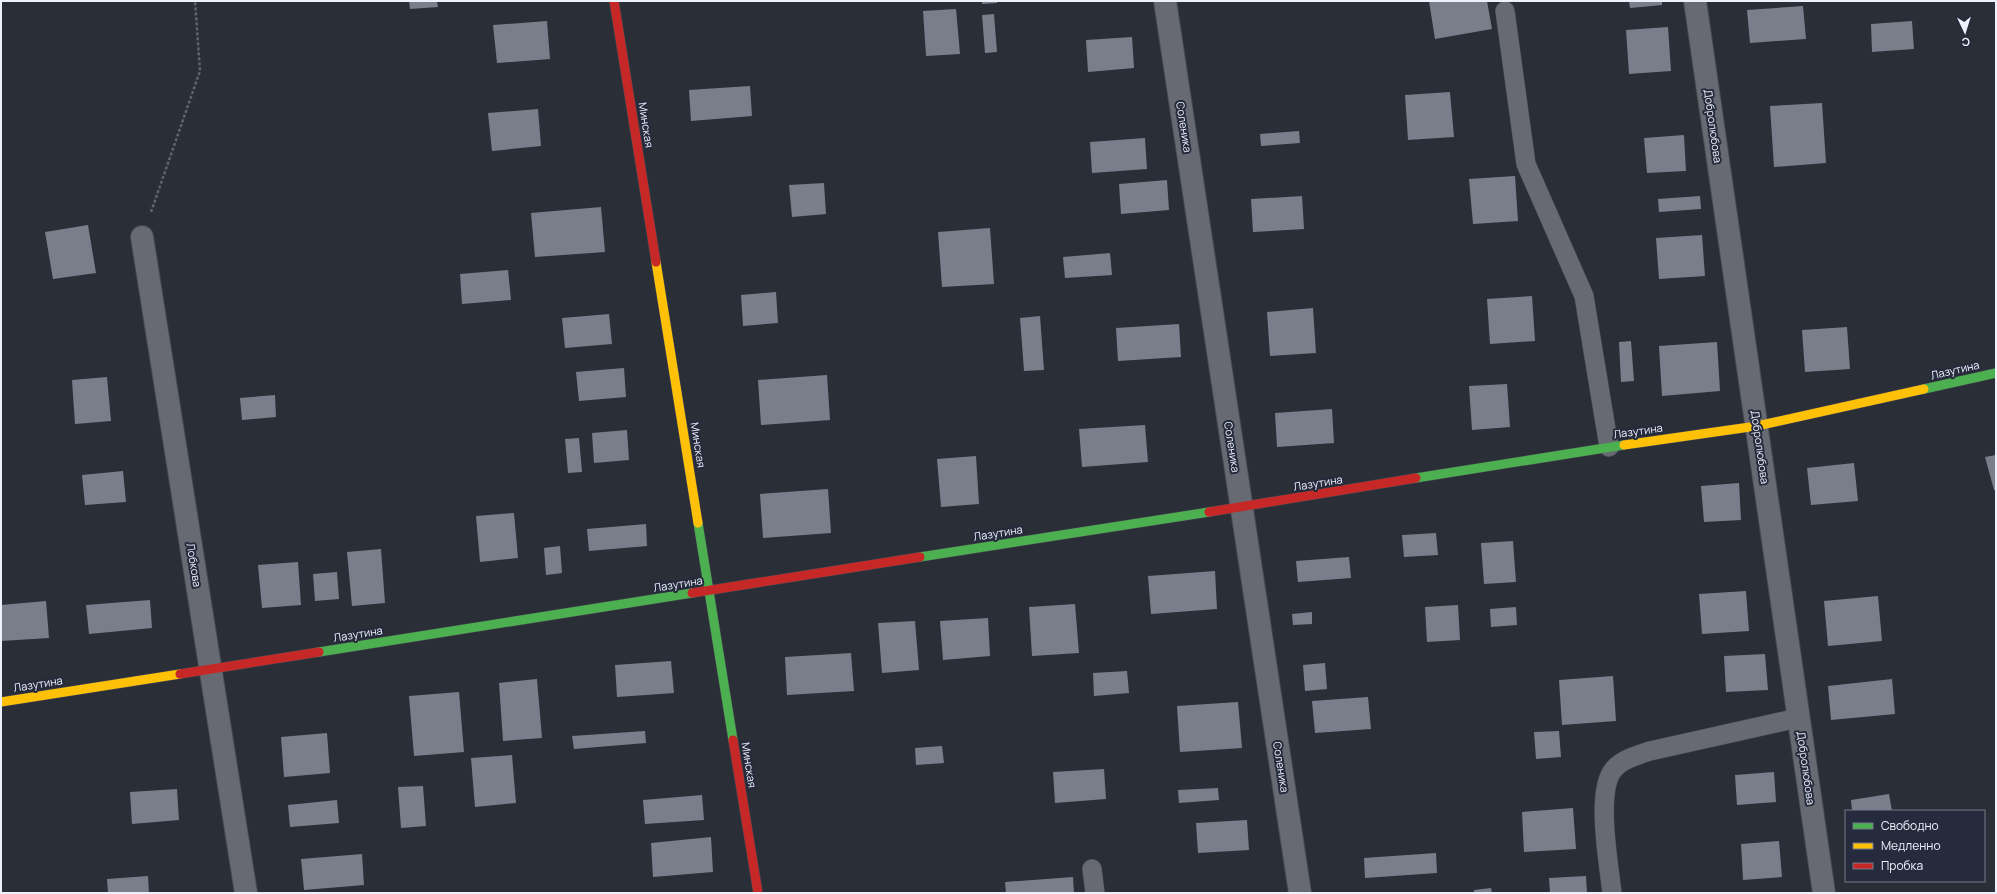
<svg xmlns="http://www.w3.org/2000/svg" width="1997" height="894" font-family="Manrope,sans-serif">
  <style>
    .building { fill: #797e8b }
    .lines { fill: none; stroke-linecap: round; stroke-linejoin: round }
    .lane-casing { stroke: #474b52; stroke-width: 20 }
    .street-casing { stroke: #474b52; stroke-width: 24 }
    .fast-casing { stroke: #474b52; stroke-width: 10 }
    .slow-casing { stroke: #474b52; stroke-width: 10 }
    .jam-casing { stroke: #474b52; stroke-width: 10 }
    .path { stroke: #60646a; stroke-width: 2.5; stroke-dasharray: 3 2; stroke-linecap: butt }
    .lane { stroke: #676a72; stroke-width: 19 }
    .street { stroke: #676a72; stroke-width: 22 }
    .fast { stroke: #4caf50; stroke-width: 9 }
    .slow { stroke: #ffc107; stroke-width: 9 }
    .jam { stroke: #c62828; stroke-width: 9 }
    .labels { text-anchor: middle; stroke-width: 4; stroke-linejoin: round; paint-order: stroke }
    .street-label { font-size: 11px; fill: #ecf1fc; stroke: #252b3c }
  </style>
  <rect width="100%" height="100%" fill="#2a2e37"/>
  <path class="building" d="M409 1H437L438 7 410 9Z
    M982 1H997V3L982 4Z
    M1429 1H1487L1492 29 1435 39Z
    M1629 1H1662V5L1630 8Z
    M1803 6 1806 39 1750 43 1747 10Z
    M956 9 960 54 926 56 923 11Z
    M994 14 997 52 985 53 982 15Z
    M547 21 550 59 497 63 493 25Z
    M1912 21 1914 49 1872 52 1871 24Z
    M1668 27 1671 71 1629 74 1626 30Z
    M1132 37 1134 68 1088 72 1086 40Z
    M750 86 752 116 691 121 689 90Z
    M1450 92 1454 137 1408 140 1405 95Z
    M1822 103 1826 163 1774 167 1770 106Z
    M538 109 541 146 492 151 488 113Z
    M1299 131 1300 143 1261 146 1260 134Z
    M1684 135 1686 171 1647 173 1644 138Z
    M1145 138 1147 169 1092 173 1090 142Z
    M1515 176 1518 221 1473 224 1469 179Z
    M1167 180 1169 210 1121 214 1119 184Z
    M824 183 826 214 792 217 789 185Z
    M1302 196 1304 229 1253 232 1251 199Z
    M1700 196 1701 209 1659 212 1658 199Z
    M601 207 605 252 535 257 531 213Z
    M88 225 96 273 53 279 45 232Z
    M990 228 994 284 942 287 938 232Z
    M1702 235 1705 276 1659 279 1656 238Z
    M1110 253 1112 275 1065 278 1063 257Z
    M508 270 511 300 462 304 460 274Z
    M776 292 778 323 743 326 741 295Z
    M1532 296 1535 341 1490 344 1487 299Z
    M1313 308 1316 353 1270 356 1267 312Z
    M609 314 612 344 565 348 562 318Z
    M1040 316 1044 370 1024 371 1020 318Z
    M1179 324 1181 357 1118 361 1116 328Z
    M1847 327 1850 369 1805 372 1802 330Z
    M1631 341 1634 381 1621 382 1619 342Z
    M1717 342 1720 391 1662 396 1659 346Z
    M624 368 626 397 579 401 576 372Z
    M827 375 830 420 761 425 758 380Z
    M107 377 111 421 75 424 72 380Z
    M1507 384 1510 427 1472 430 1469 386Z
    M275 395 276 417 242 420 240 398Z
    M1332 409 1334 443 1277 447 1275 413Z
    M1145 425 1148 462 1082 467 1079 429Z
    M627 430 629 460 594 463 592 433Z
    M579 438 582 472 568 473 565 439Z
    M1996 455V490H1994L1985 457Z
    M976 456 979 504 941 507 937 459Z
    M1854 463 1858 501 1811 505 1807 468Z
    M123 471 126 502 85 505 82 475Z
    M1739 483 1741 520 1704 522 1701 486Z
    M828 489 831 533 763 538 760 494Z
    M514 513 518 558 480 562 476 516Z
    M646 524 647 546 589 551 587 529Z
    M1436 533 1438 555 1404 557 1402 535Z
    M1513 541 1516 582 1484 584 1481 543Z
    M560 546 562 573 546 575 544 548Z
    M381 549 385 603 352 606 347 552Z
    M1349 557 1351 578 1298 582 1296 561Z
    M298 562 301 605 262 608 258 565Z
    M1215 571 1217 609 1151 614 1148 576Z
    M337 572 339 599 315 601 313 574Z
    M1746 591 1749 631 1702 634 1699 594Z
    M1878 596 1882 641 1828 646 1824 601Z
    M150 600 152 628 89 634 86 605Z
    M46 601 49 638 1 641V605Z
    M1075 604 1079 653 1032 656 1029 607Z
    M1458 605 1460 640 1427 642 1425 607Z
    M1516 607 1517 625 1491 627 1490 609Z
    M1312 612V624L1293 625 1292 614Z
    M988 618 990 656 943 660 940 621Z
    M915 621 919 670 882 673 878 623Z
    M851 653 854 691 787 695 785 657Z
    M1765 654 1768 690 1726 692 1724 656Z
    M671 661 674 693 617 697 615 665Z
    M1325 663 1327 689 1305 691 1303 665Z
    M1127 671 1129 693 1094 696 1093 673Z
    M1613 676 1616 721 1562 725 1559 680Z
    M537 679 542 738 503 741 499 683Z
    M1892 679 1895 714 1831 720 1828 686Z
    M459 692 464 752 414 756 409 696Z
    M1368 697 1371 729 1315 733 1312 701Z
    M1238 702 1242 748 1180 752 1177 706Z
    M645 731 646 743 574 749 572 736Z
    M1559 731 1561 757 1536 759 1534 732Z
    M327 733 330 773 284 777 281 737Z
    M942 746 944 763 916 765 915 748Z
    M512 755 516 803 475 807 471 758Z
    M1104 769 1106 799 1055 803 1053 772Z
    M1774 772 1776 802 1737 805 1735 775Z
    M423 786 426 826 401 828 398 787Z
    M1218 788 1219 800 1179 803 1178 790Z
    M177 789 179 820 132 824 130 792Z
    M1889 794 1892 811H1852L1851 800Z
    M702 795 704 820 645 824 643 800Z
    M337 800 339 823 290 827 288 805Z
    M1573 808 1576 849 1524 852 1522 812Z
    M1247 820 1249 850 1198 853 1196 823Z
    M711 837 713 872 653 877 651 843Z
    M1779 841 1782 877 1743 880 1741 844Z
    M1436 853 1437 873 1365 878 1364 858Z
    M362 854 364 885 304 890 301 859Z
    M148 876 149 893H108L107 879Z
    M1586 876 1587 893H1550L1549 878Z
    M1073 877 1074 893H1006L1005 882Z
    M1491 888 1492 893H1474V890Z"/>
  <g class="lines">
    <defs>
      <path id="lane" d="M1505 11 1526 164 1584 296 1609 447
        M1092 869 1095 893
        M1612 893C1609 865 1595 790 1614 769 1623 759 1638 755 1650 751L1798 718"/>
      <path id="street" d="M1165 1 1300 893
        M1695 1 1824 893
        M142 237 246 893"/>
      <path id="fast" d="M1924 389 1996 373
        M1416 478 1624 445
        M698 523 733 740
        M920 557 1209 512
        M319 652 692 593"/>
      <path id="slow" d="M656 262 698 523
        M1624 445 1757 426 1924 389
        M1 702 180 674"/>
      <path id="jam" d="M614 1 656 262
        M1209 512 1416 478
        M692 593 920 557
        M180 674 319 652
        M733 740 758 893"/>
    </defs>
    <use href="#lane" class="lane-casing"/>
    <use href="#street" class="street-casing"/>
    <use href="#fast" class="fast-casing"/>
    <use href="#slow" class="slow-casing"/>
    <use href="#jam" class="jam-casing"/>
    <path class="path" d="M151 212 200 71 195 1"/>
    <use href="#lane" class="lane"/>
    <use href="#street" class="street"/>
    <use href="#fast" class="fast"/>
    <use href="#slow" class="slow"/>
    <use href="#jam" class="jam"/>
  </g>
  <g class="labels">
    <g class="street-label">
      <text transform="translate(646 125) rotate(81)" y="4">Минская</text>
      <text transform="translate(1713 126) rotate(82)" y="4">Добролюбова</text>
      <text transform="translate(1184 127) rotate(81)" y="4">Соленика</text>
      <text transform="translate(1955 370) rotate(-13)" y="4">Лазутина</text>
      <text transform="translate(1638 431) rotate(-8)" y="4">Лазутина</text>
      <text transform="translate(698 445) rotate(81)" y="4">Минская</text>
      <text transform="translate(1232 447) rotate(81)" y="4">Соленика</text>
      <text transform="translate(1760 447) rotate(82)" y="4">Добролюбова</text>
      <text transform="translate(1318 483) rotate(-9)" y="4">Лазутина</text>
      <text transform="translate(998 533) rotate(-9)" y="4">Лазутина</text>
      <text transform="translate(194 565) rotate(81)" y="4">Лобкова</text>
      <text transform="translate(678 584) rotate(-9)" y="4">Лазутина</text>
      <text transform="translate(358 634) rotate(-9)" y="4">Лазутина</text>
      <text transform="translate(38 684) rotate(-9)" y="4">Лазутина</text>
      <text transform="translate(749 765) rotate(81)" y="4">Минская</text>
      <text transform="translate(1281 767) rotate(81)" y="4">Соленика</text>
      <text transform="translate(1806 768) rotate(82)" y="4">Добролюбова</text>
    </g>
  </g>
  <rect width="1997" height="894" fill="none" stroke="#ecf1fc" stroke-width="4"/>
  <rect x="1845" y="810" width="140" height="72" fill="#252b3c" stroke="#757a89"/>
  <rect x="1853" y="823" width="20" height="6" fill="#4caf50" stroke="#757a89"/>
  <text x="1881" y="830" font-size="12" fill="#ecf1fc">Свободно</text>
  <rect x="1853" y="843" width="20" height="6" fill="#ffc107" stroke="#757a89"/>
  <text x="1881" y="850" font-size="12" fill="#ecf1fc">Медленно</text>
  <rect x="1853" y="863" width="20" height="6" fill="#c62828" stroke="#757a89"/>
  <text x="1881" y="870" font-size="12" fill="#ecf1fc">Пробка</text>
  <g transform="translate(1965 32) rotate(176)" stroke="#252b3c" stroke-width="3" paint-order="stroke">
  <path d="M0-3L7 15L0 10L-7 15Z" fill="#ecf1fc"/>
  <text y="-6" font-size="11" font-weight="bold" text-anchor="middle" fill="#ecf1fc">С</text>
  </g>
</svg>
